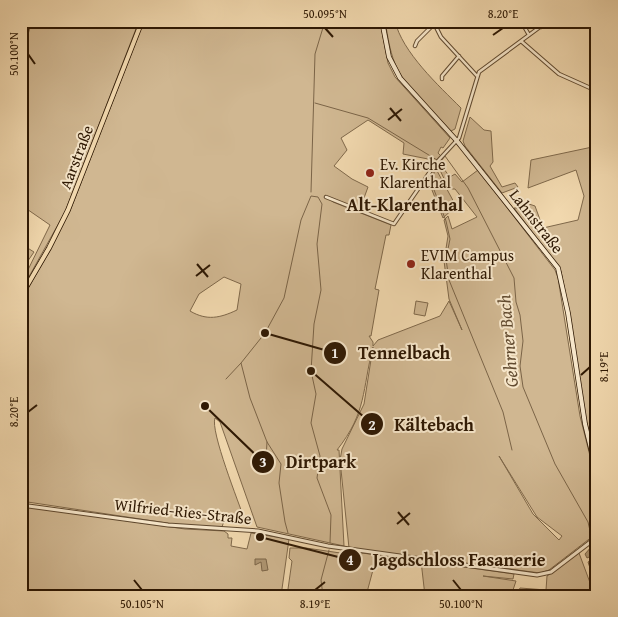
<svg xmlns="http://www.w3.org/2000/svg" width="618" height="617" font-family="'Gentium Book Plus',serif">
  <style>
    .green { fill: #d0b791; stroke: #7f684a; fill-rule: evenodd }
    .water { fill: #af9774; stroke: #7b6447 }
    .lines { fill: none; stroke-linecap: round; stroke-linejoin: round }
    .stream { stroke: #7b6447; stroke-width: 1 }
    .minor-casing { stroke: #5f482e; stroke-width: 4.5 }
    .tertiary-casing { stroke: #5f482e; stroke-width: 5 }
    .secondary-casing { stroke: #2e1803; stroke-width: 5.5 }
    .primary-casing { stroke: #2e1803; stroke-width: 5.5 }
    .minor { stroke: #f6e6ca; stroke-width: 2.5 }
    .tertiary { stroke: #f6e6ca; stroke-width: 3 }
    .secondary { stroke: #f6e6ca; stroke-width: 4 }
    .primary { stroke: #f1d8ae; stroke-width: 4 }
    .ticks { fill: none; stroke: #2e1803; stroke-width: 2 }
    .poi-dot { fill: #8f2418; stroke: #f6e6ca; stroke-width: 2 }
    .labels { text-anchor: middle; stroke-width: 4; stroke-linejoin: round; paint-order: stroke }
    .street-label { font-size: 16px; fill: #2e1803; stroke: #f6e6ca }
    .poi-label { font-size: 16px; fill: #2e1803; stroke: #f6e6ca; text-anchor: start }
    .neighbourhood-label { font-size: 18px; font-weight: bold; fill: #2e1803; stroke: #f6e6ca }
    .water-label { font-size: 18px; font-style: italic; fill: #624b30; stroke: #f6e6ca }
    .leader { fill: none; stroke: #2e1803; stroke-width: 2 }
    .callout-dot { fill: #2e1803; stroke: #f6e6ca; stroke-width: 2 }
    .mark-label { font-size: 15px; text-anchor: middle; font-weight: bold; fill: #fff }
    .callout-label { font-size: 18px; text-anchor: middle; font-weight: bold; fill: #2e1803; stroke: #f6e6ca; stroke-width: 4; stroke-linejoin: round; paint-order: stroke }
    .neatline { fill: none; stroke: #2e1803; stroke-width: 2 }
    .ticks-label { font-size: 12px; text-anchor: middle; fill: #2e1803 }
  </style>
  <rect width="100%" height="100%" fill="#f1d8ae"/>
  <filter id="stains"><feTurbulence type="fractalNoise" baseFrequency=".004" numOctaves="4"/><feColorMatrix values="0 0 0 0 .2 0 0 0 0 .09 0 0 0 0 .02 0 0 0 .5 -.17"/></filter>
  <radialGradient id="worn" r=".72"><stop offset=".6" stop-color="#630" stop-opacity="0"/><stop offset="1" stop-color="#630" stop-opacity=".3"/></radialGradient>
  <path class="green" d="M32 21H139L65 212 21 291V284L50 225 21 205V177L24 169 21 167V58Z
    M144 21H380L388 63 395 77 450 138 443 148 441 147 438 153 441 156 434 164 428 159 403 154 404 143 368 120 341 138 347 150 334 166 352 179 368 187 360 209 327 197 333 202 391 225 389 235H386L375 289 379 290 371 336H369L373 342V346L378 340 440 316 449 301 462 330 449 299 444 261 448 236 444 220 448 216 452 229 477 217 455 189H449L438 166 440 164 450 177 455 174 462 182 478 170 555 270 558 278 580 416 597 484V533L549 570 540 573 349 548 340 460 342 449 364 404 373 347C362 390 367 412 337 450H339L344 546 257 527 220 422 215 418C210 431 239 503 245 521H224L222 527 180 525 21 501V300L51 249 70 211ZM224 277 241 284 237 310C220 318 207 321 190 311L199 294ZM499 456 537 517 562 536 559 540 533 514Z
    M385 21H395C402 52 439 86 461 108L455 129 451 131C434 112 410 93 398 70 390 55 388 37 385 21Z
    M470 117 484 130 491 131 493 162 490 166 502 187 515 183 518 187 502 193 465 146 463 141Z
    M597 146V465L583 407 571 324 561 271 514 208H521L526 203 535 206 543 228 578 220 584 196 576 170 528 188 531 160Z
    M436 169 456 206 443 218 430 185 431 182 429 177Z
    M26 247 34 252 23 268 21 254Z
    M416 301 428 303 425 316 414 314Z
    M21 506 185 529 224 531 228 534V538H232L231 546 247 549 251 533 289 539 281 596H21Z
    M290 548H306L361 556 362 553 377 555 366 596H287L292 561 289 558Z
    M579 553 595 596H516L520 588 546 590 547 576Z
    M421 561 514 574 513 579 483 576 516 581 511 596H425Z"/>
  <path class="water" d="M592 546 596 547V554L587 558 585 554Z
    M597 556V576L592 574 588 562Z
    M255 559H266L268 570 262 571 261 562 255 565Z"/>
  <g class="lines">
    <path class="stream" d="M315 103 368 118 437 160
      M437 166 445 156 468 188 514 278 516 302 520 315 523 341 520 366 523 387 555 464 588 522 592 539
      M435 170 431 182 446 221 450 239 446 259 449 280 503 412 512 450
      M311 192 315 54 325 21
      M226 379 241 363
      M266 459 267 442
      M288 533 285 522 279 483 281 464 267 442 250 398 241 363 265 333 284 298 301 220 311 196 318 197 322 204 317 244 321 290 314 324 311 371 316 394 311 423 320 456 317 478 331 515 330 543
      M323 596 321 580 329 550"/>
    <defs>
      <path id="minor" d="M433 21 441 37 477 76
        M526 21 525 28 529 35
        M537 21 541 27
        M521 41 559 74 597 91
        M415 46 417 41 434 24
        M442 79V76L459 56
        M326 197 394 224 436 163 459 138 479 72 548 21"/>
      <path id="tertiary" d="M21 505 168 525 258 531 328 546 537 575 551 572 597 537"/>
      <path id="secondary" d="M382 21 389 57 400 78 457 141 558 268 568 313 585 424 597 473"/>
      <path id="primary" d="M21 296 49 248 68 210 142 21"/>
    </defs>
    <use href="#minor" class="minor-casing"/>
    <use href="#tertiary" class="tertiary-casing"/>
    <use href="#secondary" class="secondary-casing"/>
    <use href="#primary" class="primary-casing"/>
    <use href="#minor" class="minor"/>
    <use href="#tertiary" class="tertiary"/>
    <use href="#secondary" class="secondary"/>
    <use href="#primary" class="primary"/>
  </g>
  <path class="ticks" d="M325 28 333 37M493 35 503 28M28 54 35 64M390 108 401 121M388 120 402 109M197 264 208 277M196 276 210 265M581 375 590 367M28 412 37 405M398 512 409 525M397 524 410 513M134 580 142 590M453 580 461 590M315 590 325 582"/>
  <g class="poi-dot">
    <circle cx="370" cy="173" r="5"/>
    <circle cx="411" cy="264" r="5"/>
  </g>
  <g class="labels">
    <g class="street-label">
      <text transform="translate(76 157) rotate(-69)" y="6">Aarstraße</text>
      <text transform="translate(537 221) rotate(52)" y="6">Lahnstraße</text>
      <text transform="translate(183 511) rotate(6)" y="6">Wilfried-Ries-Straße</text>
    </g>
    <g class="poi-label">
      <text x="380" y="170">Ev. Kirche<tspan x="380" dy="18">Klarenthal</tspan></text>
      <text x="421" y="261">EVIM Campus<tspan x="421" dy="18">Klarenthal</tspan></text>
    </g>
    <g class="neighbourhood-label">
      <text x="405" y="211">Alt-Klarenthal</text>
    </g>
    <g class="water-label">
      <text transform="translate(508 341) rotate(-95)" y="6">Gehrner Bach</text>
    </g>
  </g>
  <path class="leader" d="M265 333L335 353M311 371L372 424M205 406L263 462M260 537L350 560"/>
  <g class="callout-dot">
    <circle cx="265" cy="333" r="5"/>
    <circle cx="311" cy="371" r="5"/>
    <circle cx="205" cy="406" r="5"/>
    <circle cx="260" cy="537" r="5"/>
    <circle cx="335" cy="353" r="12"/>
    <circle cx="372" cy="424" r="12"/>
    <circle cx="263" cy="462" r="12"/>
    <circle cx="350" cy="560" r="12"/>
  </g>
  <g class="mark-label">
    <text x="335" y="358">1</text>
    <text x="372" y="430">2</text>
    <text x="263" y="467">3</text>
    <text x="350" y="565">4</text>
  </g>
  <g class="callout-label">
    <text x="404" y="359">Tennelbach</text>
    <text x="434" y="431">Kältebach</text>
    <text x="321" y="468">Dirtpark</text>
    <text x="459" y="566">Jagdschloss Fasanerie</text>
  </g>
  <rect width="618" height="617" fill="none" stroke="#f1d8ae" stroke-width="55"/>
  <rect x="28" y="28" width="562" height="562" class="neatline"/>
  <g class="ticks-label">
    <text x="325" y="18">50.095°N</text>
    <text x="503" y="18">8.20°E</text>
    <text transform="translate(14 54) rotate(-90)" y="4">50.100°N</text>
    <text transform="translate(604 367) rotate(-90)" y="4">8.19°E</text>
    <text transform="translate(14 412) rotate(-90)" y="4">8.20°E</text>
    <text x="142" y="608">50.105°N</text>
    <text x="315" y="608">8.19°E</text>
    <text x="461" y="608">50.100°N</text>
  </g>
  <rect width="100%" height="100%" filter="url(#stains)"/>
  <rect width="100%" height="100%" fill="url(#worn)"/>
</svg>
